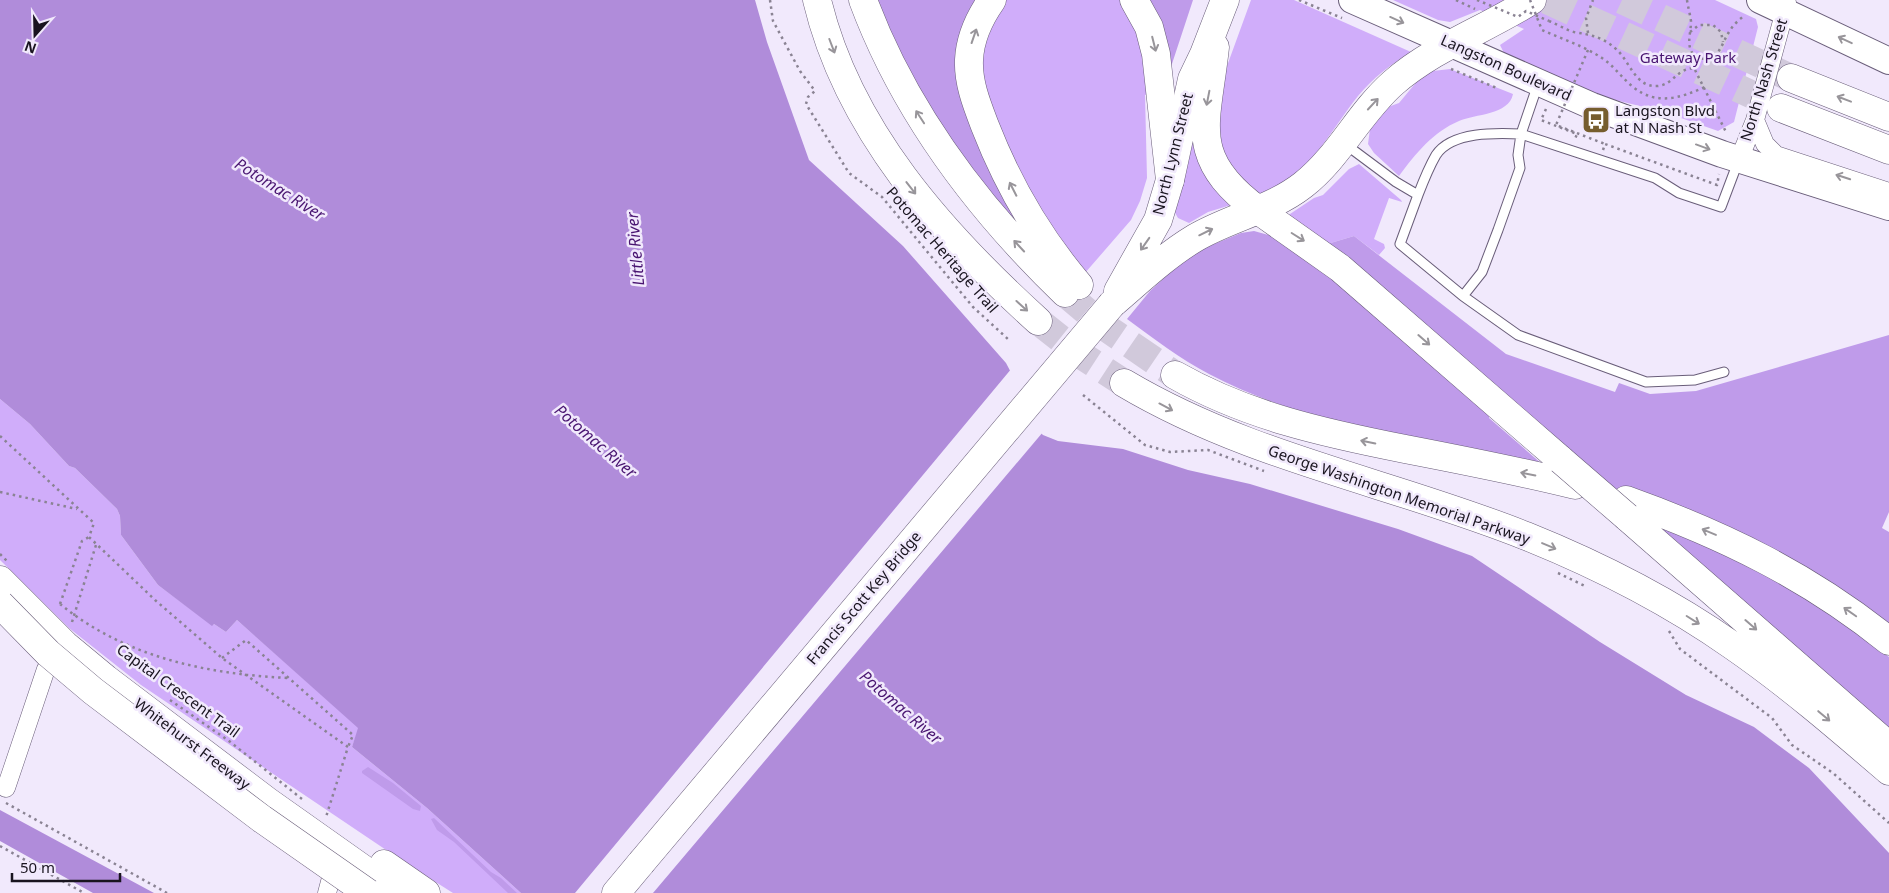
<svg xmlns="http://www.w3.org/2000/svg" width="1889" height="893" font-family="'Noto Sans',sans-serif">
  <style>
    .green { fill: #d0adfa }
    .forest { fill: #bf9bea }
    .water { fill: #b08cda }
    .pier { fill: #f1e9fc }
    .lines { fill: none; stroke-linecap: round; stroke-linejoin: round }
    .motorway-tunnel { stroke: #d1c9db; stroke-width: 28; stroke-dasharray: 28 14; stroke-linecap: butt }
    .service-casing { stroke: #695d79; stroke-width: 11 }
    .minor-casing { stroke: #695d79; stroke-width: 19 }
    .primary-casing { stroke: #695d79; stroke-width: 28 }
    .trunk-casing { stroke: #695d79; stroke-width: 29 }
    .motorway-casing { stroke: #695d79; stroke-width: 29 }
    .path { stroke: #8a8393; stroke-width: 2.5; stroke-dasharray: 2.5 4; stroke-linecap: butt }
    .service { stroke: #fff; stroke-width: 9 }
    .minor { stroke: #fff; stroke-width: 18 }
    .primary { stroke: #fff; stroke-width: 26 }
    .trunk { stroke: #fff; stroke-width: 28 }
    .motorway { stroke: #fff; stroke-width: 28 }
    .trunk-bridge-casing { stroke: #695d79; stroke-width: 29; stroke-linecap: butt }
    .motorway-bridge-casing { stroke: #695d79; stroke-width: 29; stroke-linecap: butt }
    .path-bridge { stroke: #8a8393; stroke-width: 2.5; stroke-dasharray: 2.5 4; stroke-linecap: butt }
    .trunk-bridge { stroke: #fff; stroke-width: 28 }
    .motorway-bridge { stroke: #fff; stroke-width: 28 }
    .oneway { stroke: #98959a }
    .labels { text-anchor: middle; stroke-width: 5; stroke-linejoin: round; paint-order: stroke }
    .park-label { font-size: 15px; fill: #481470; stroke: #f1e9fc }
    .street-label { font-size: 15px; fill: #19141f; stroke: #f1e9fc }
    .poi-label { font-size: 15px; fill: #19141f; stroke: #f1e9fc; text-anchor: start }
    .water-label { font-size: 16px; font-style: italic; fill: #491571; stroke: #f1e9fc }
  </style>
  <rect width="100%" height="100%" fill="#f1e9fc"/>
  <path class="green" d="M1002 0H1123L1134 17 1152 93 1145 95 1147 178 1140 201 1131 220 1085 273 1047 238 975 72Z
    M1251 0H1294L1411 52C1391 64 1373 78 1358 96 1329 132 1306 183 1257 195L1228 167 1213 124 1219 88Z
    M1393 0H1537L1553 8 1564 0H1715L1756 19 1758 27 1734 122 1718 131 1664 112 1595 95 1506 57 1500 45 1524 29 1480 10 1450 22 1438 20Z
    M1450 69 1513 94C1509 115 1475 114 1459 121 1433 132 1416 153 1399 176L1374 153 1368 144 1370 129 1379 117 1388 107 1399 103 1419 79 1433 71Z
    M1195 114 1231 205 1208 212 1189 223 1178 218 1174 211Z
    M1359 164 1401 200 1402 202 1389 198 1374 239 1384 244 1385 248 1379 255 1354 236 1324 245 1287 216 1314 198 1323 195 1349 169Z
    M0 399 30 424 69 466 75 468 117 509 120 516 121 535 158 585 212 625 214 624 226 632 237 620 359 728 352 747 427 808 521 893H453L404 862 141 685 69 628 0 560Z"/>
  <path class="forest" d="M874 0H985L965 42 1026 234 948 147Z
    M1138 0H1193L1166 82Z
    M1254 231 1287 240 1490 408 1489 418 1542 464C1430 441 1312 428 1209 374 1180 359 1153 338 1127 319L1150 291 1190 254 1241 233Z
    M1354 236 1506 354 1615 392 1619 383 1650 394 1696 391 1889 335V512L1882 528 1889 532V625L1662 504 1601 484 1324 245Z
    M1645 520C1667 528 1691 535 1713 545 1774 573 1837 615 1889 657V736Z
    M368 767 393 783 421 806 420 811 413 809 362 773V771Z
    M434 818 491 872 501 878 517 893H508L454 842 437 830 431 819Z"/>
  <path class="water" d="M0 0H755L767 42 809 160 903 246 1006 363 1016 382 1032 424 1043 435 1058 441 1123 449 1188 470 1250 484 1398 529 1472 556 1600 642 1686 695 1754 727 1809 768 1889 853V893H521L427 808 352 747 358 728 237 620 226 632 214 624 212 626 158 585 121 535 120 516 117 509 75 468 69 466 30 424 0 399Z
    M1698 39a9 9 0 1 1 18 0a9 9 0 1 1-18 0Z
    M0 810 154 893H93L0 841Z"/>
  <path class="pier" d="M1012 368 1018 381 1023 403 1034 423 1043 432 653 893H575Z"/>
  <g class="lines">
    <path class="motorway-tunnel" d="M1547 0 1781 108
      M1622 0 1791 78
      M1065 293 1105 327 1175 375
      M1038 321 1081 355 1124 383"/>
    <defs>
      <path id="service" d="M1345 144 1396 182 1418 195C1423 182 1429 167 1436 155 1452 131 1497 133 1521 134L1538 84
        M1418 195 1400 244 1463 296 1482 272 1498 230 1520 168 1518 155 1521 134 1655 178 1679 193 1721 207 1738 162
        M1463 296 1518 335 1646 382 1695 380 1724 372"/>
      <path id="minor" d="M1755 120 1765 144 1776 155 1889 192
        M1739 160 1755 120 1787 3
        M6 788 46 669
        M327 893 336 859"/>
      <path id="primary" d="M1352 0 1592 106 1722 154 1889 207
        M1760 0 1889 61"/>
      <path id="trunk" d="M1215 47C1207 124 1186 157 1258 210
        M1118 291 1158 220 1170 180 1192 79 1204 54 1225 0
        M1112 304C1139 281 1165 256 1195 238 1229 218 1271 210 1303 185 1339 157 1359 113 1393 83 1434 47 1487 29 1532 0
        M616 893 641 863"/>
      <path id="motorway" d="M817 0C848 130 942 234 1038 321
        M863 0C905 113 979 210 1065 293
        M992 0C980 17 970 38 969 60 968 83 977 105 985 126 1008 185 1038 237 1079 285
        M1134 0 1149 27 1156 54 1170 180
        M1791 78 1889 117
        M1781 108 1889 150
        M1258 210 1340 268 1561 460
        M1175 375C1247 416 1324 433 1405 449 1462 460 1519 471 1575 485
        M1124 383C1250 458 1391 482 1526 536 1598 565 1669 601 1733 646 1788 684 1839 728 1889 771
        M1626 500C1724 535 1808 576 1889 641
        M1627 517 1889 746
        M0 580 65 645 106 679 267 801 397 893
        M384 864 426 893"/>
    </defs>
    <use href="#service" class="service-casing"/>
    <use href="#minor" class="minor-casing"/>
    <use href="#primary" class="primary-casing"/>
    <use href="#trunk" class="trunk-casing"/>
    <use href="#motorway" class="motorway-casing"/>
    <path class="path" d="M770 0 773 21 800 71 815 91 808 97 806 104 849 173 882 197 973 307 1009 340
      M1299 0 1342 18
      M1456 0 1475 9
      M1687 0C1688 7 1690 14 1691 21 1691 36 1684 48 1698 59
      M1549 21C1557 24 1566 30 1574 32 1591 35 1603 37 1616 49 1630 61 1635 88 1658 86 1674 84 1676 69 1694 68L1727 134
      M1690 32 1699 25H1713L1721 32 1723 42
      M1588 33 1586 18 1593 0
      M1694 68 1698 59C1723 58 1719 46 1731 29 1734 24 1740 19 1745 15
      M1451 69 1499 89
      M1546 109 1541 120 1577 134 1575 139
      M1603 150 1605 144 1717 185 1719 174
      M1083 395 1145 445 1170 452 1208 450 1264 471
      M0 436 94 523 89 537 155 600 222 658 348 747 326 817
      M0 492 77 509
      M0 554 7 561
      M1558 573 1587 587
      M60 604C125 657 206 674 288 678
      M60 604 82 541 89 537
      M72 622 96 545
      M1669 631 1680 649 1772 718 1792 745 1833 773 1889 823
      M222 658 246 640 353 735 348 747
      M170 700 229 741 302 799
      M6 803 167 893
      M0 846 84 893"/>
    <use href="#service" class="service"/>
    <use href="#minor" class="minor"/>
    <use href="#primary" class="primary"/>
    <use href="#trunk" class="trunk"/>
    <use href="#motorway" class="motorway"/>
    <defs>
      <path id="trunk-bridge" d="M641 863 1112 304"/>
      <path id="motorway-bridge" d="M1561 460 1627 517
        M0 604 48 653 93 691 262 819 368 893"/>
    </defs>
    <use href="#trunk-bridge" class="trunk-bridge-casing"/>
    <use href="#motorway-bridge" class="motorway-bridge-casing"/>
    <path class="path-bridge" d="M1477 0 1518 17 1526 11 1549 21
      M1530 0 1542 30C1562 39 1584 46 1602 58 1614 66 1622 78 1633 87 1657 106 1680 98 1705 87
      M1588 50 1556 125 1605 144"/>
    <use href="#trunk-bridge" class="trunk-bridge"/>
    <use href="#motorway-bridge" class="motorway-bridge"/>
  </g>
  <defs><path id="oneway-shaft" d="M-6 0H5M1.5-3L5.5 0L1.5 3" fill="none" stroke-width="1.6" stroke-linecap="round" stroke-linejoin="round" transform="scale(1.25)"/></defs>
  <g class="oneway">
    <use href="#oneway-shaft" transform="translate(1397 20) rotate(24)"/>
    <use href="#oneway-shaft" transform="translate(974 36) rotate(-71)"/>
    <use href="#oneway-shaft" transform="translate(1845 40) rotate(-155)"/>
    <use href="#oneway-shaft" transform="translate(1154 44) rotate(76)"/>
    <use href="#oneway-shaft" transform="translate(832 46) rotate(69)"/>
    <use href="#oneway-shaft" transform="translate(1208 98) rotate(101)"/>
    <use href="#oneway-shaft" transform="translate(1844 99) rotate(-159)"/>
    <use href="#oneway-shaft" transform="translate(1373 104) rotate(-47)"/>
    <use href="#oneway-shaft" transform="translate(920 117) rotate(-123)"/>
    <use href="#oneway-shaft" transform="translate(1703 147) rotate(20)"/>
    <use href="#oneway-shaft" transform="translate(1843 177) rotate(-162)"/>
    <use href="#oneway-shaft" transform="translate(911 188) rotate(52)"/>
    <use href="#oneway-shaft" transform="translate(1013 189) rotate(-117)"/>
    <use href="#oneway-shaft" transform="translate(1206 232) rotate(-26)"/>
    <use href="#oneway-shaft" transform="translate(1298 237) rotate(32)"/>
    <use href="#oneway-shaft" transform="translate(1145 244) rotate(125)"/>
    <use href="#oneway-shaft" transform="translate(1019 246) rotate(-133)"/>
    <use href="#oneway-shaft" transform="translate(1022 306) rotate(42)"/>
    <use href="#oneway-shaft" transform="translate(1424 340) rotate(41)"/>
    <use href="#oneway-shaft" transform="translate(1166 407) rotate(28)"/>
    <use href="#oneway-shaft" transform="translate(1368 442) rotate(-168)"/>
    <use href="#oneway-shaft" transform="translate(1528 474) rotate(-168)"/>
    <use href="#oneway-shaft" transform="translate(1709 532) rotate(-157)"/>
    <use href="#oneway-shaft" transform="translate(1549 546) rotate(23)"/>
    <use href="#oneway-shaft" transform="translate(1850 612) rotate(-145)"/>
    <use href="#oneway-shaft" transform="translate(1693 620) rotate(32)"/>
    <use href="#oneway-shaft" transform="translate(1751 625) rotate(41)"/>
    <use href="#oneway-shaft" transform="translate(1824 716) rotate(40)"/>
  </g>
  <defs>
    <symbol id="bus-square" viewBox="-11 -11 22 22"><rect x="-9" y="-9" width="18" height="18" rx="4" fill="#765d2e" stroke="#f1e9fc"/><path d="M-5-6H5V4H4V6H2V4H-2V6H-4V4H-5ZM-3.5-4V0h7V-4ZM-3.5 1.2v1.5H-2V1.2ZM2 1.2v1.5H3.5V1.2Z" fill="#fff"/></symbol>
  </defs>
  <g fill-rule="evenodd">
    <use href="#bus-square" x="1580" y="104" width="32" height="32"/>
  </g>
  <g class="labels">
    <g class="park-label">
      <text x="1688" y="63">Gateway Park</text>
    </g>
    <g class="street-label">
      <text transform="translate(1506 68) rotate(24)" y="5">Langston Boulevard</text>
      <text transform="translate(1764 80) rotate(-73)" y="5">North Nash Street</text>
      <text transform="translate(1173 154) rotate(-76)" y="5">North Lynn Street</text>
      <text transform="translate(942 250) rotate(49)" y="5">Potomac Heritage Trail</text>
      <text transform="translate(1399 495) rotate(19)" y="5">George Washington Memorial Parkway</text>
      <text transform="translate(864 598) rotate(-50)" y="5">Francis Scott Key Bridge</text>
      <text transform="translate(178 691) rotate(36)" y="5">Capital Crescent Trail</text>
      <text transform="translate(192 744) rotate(37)" y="5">Whitehurst Freeway</text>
    </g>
    <g class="poi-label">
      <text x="1615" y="116">Langston Blvd<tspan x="1615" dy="17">at N Nash St</tspan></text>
    </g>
    <g class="water-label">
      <text transform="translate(280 189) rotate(32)" y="6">Potomac River</text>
      <text transform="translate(635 249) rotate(-95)" y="6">Little River</text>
      <text transform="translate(596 441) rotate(41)" y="6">Potomac River</text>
      <text transform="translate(901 707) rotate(41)" y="6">Potomac River</text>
    </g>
  </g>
  <g transform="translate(35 35) rotate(200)" stroke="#f1e9fc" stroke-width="4" paint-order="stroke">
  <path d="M0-4L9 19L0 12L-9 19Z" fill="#19141f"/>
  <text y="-8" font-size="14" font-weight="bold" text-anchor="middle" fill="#19141f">N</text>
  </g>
  <path d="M12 873v8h108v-8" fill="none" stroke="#19141f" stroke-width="2.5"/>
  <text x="20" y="873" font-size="15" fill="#19141f" stroke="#f1e9fc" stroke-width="4" paint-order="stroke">50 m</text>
</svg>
